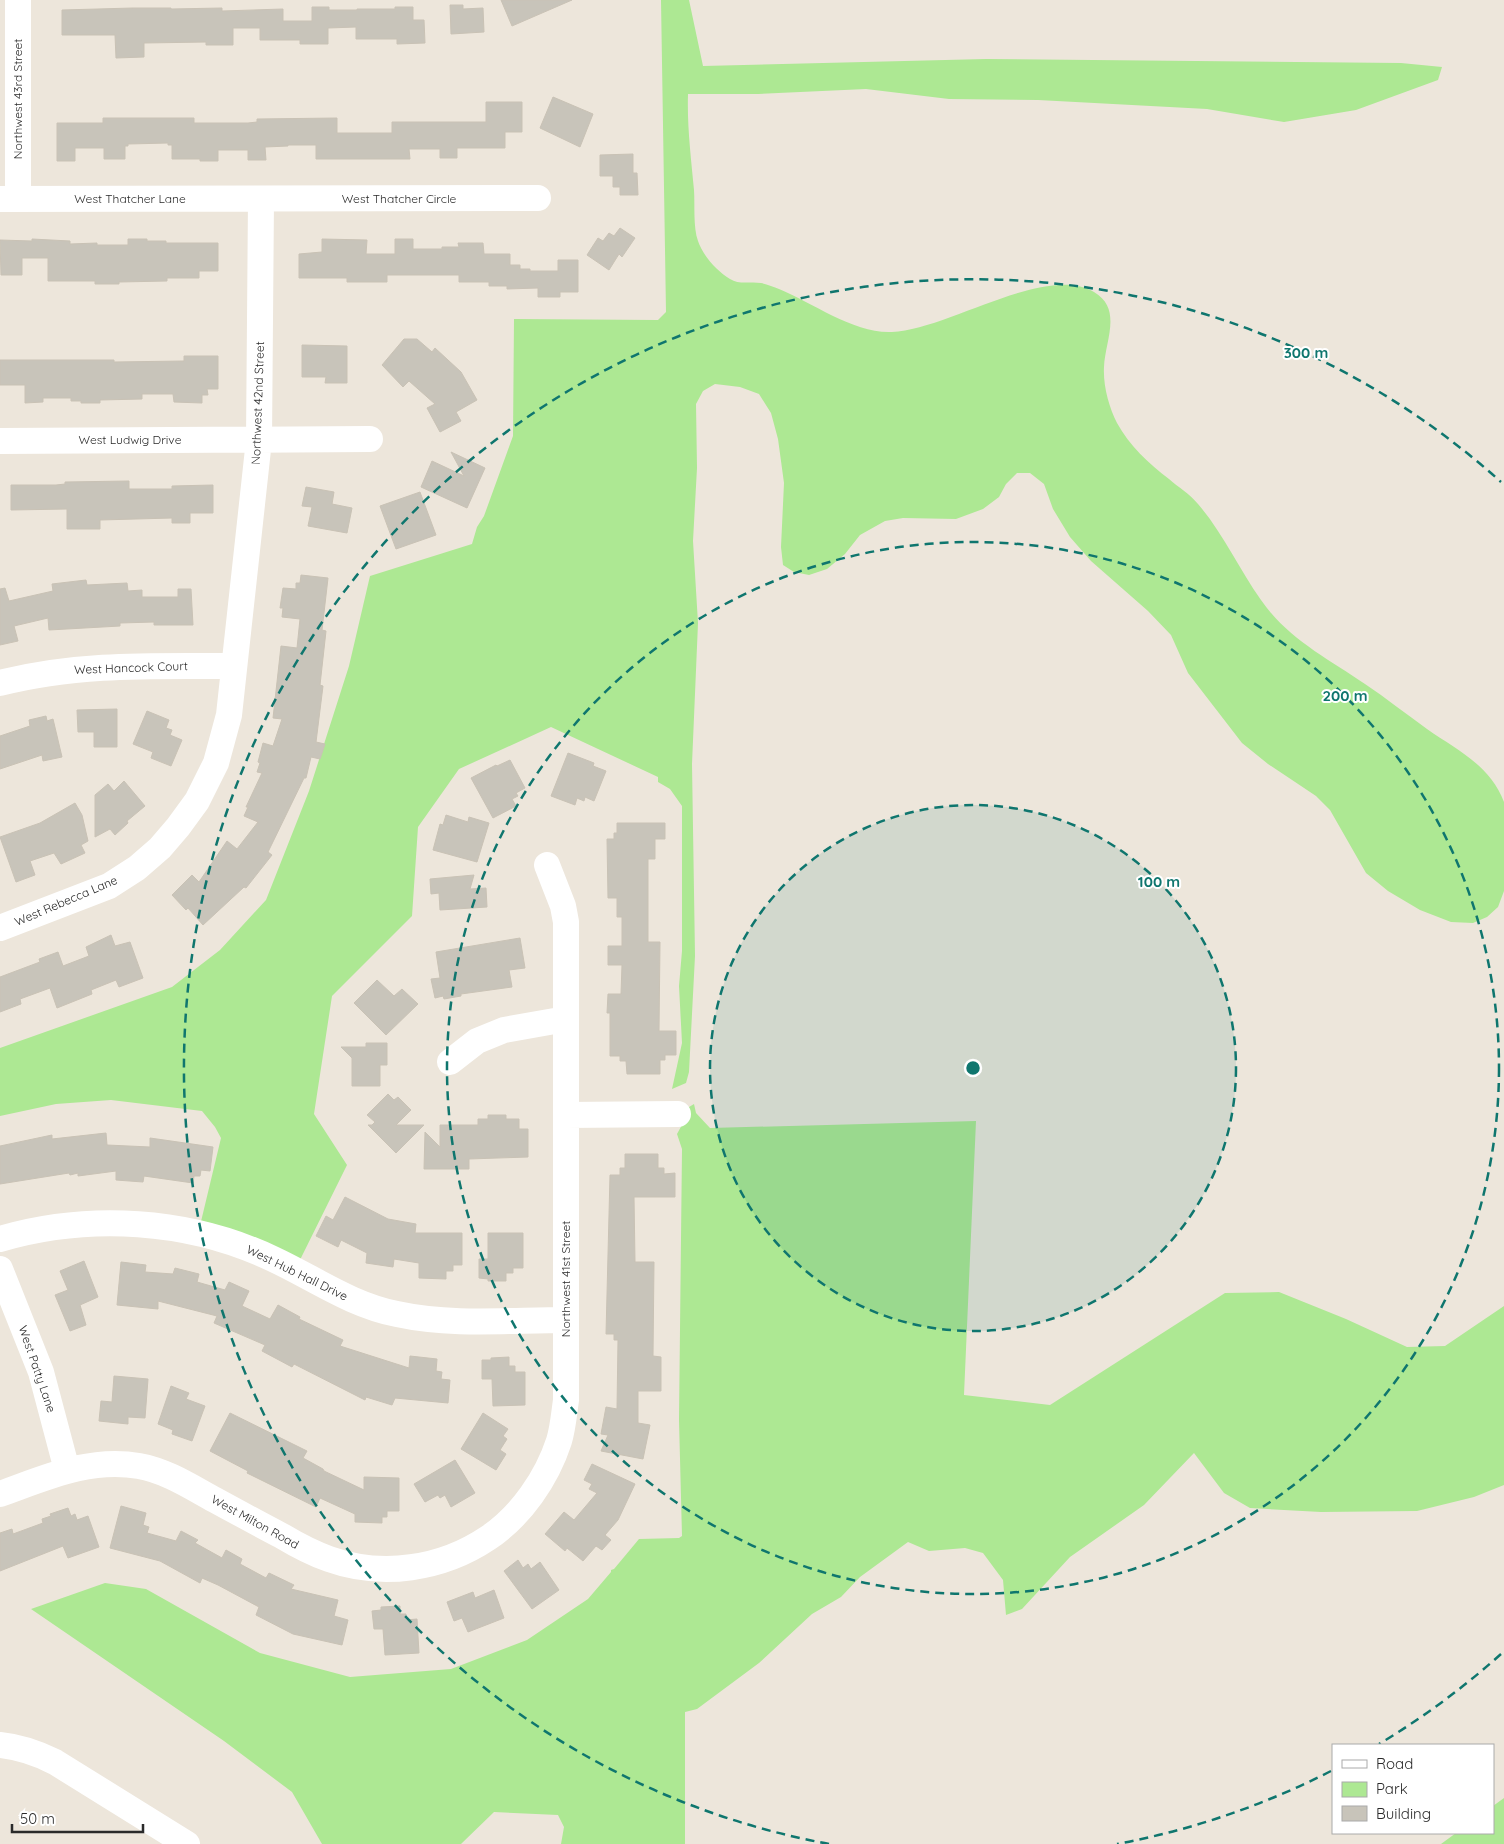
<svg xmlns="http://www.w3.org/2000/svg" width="1504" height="1844" font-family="Quicksand,sans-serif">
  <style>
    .green { fill: #ade893 }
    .building { fill: #c8c4ba; stroke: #c9c2b5 }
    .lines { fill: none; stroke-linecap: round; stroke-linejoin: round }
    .minor { stroke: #fff; stroke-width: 26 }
    .ring { fill: none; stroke: #0f766e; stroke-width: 2.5; stroke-dasharray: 9 6 }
    .labels { text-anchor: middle; stroke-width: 4; stroke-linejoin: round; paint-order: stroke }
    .street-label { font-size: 12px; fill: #2a2a2a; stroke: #fff }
    .centre { fill: #0f766e; stroke: #fff; stroke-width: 2.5 }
    .ring-label { font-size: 15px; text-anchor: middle; font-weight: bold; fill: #0f766e; stroke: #fff; stroke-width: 4; stroke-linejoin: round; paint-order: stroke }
  </style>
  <rect width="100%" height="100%" fill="#ede6db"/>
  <path class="green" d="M661 0H689L703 66 986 59 1401 63 1442 67 1438 80 1356 110 1284 122 1207 109 1038 100 949 99 866 89 758 94H688C687 126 691 158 694 190 695 205 693 227 698 241 703 256 717 271 730 279 739 285 751 281 761 283 767 284 774 287 779 289 813 303 855 334 892 332 947 330 1046 263 1094 292 1123 309 1105 341 1104 367 1103 386 1109 407 1117 423 1129 445 1149 464 1169 479 1178 487 1190 494 1198 504 1223 533 1239 569 1261 600 1288 639 1327 658 1365 684 1386 698 1406 714 1427 729 1457 750 1490 765 1504 802V891L1498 907 1487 917 1473 923 1451 922 1420 910 1388 891 1366 873 1330 810 1316 796 1268 764 1242 743 1188 673 1171 635 1148 611 1091 561 1070 537 1053 509 1044 484 1030 473H1017L1006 484 999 497 983 509 956 519 903 518 885 521 860 535 845 554 827 569 809 575 794 572 783 565 781 547 784 483 778 439 771 413 759 394 740 387 715 384 703 391 696 404 697 468 693 541 698 623 692 764 695 956 689 1072 686 1083 672 1089 682 1043 679 986 682 951V806L670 789 658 782V777L551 727 459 769 418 827 412 916 332 996 314 1114 347 1165 295 1270 198 1234 221 1138 215 1127 202 1111 111 1100 56 1104 0 1116V1048L172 987 220 950 266 900 309 791 349 666 370 576 472 544 477 527 484 516 513 436 514 319 658 320 666 312Z
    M694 1104 696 1113 710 1128 976 1121 964 1395 1050 1405 1225 1293 1279 1292 1346 1319 1407 1347 1445 1346 1504 1306V1485L1474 1497 1417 1511 1321 1512 1250 1508 1224 1493 1194 1453 1144 1505 1070 1557 1022 1609 1006 1615 1003 1580 983 1553 965 1548 929 1551 908 1542 860 1577 841 1597 812 1614 759 1663 697 1709 685 1712V1844H561L564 1827 558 1815 494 1812 461 1844H322L292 1792 224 1741 31 1609 105 1583 146 1589 260 1653 350 1677 451 1669 527 1640 588 1599 611 1572V1570L614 1569 639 1539 679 1538 682 1536 679 1420 682 1149 677 1134 683 1123 684 1110Z
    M1504 1798V1844H1441L1456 1833H1493V1806Z"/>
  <path class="building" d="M501 0H572L512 26Z
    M450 5H463V9L483 8 484 32 451 34Z
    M312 7H329V10H357V9H395V7H413V20H424L425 43 397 44V39H356V27L328 28V44H300V40H260V28H233V45H206V42L144 43V57L116 58 115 35H62V10L133 8H171V9L222 8V11L283 9V21H312Z
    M553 97 593 114 580 147 540 128Z
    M486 102H522V132H505V148H457V158H440V149H409L410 159H316V145H288V146L265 147 266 160H248V150H218V161H200V159H172V145H168V143L128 144V146H125V159H104V148H75V161H57V123H103V118H194V123H248L257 122V119L337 118V133H392V122H486Z
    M633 154V173H637L638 195H620V187H613V176H600V155Z
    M620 228 635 238 622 257 619 254 609 270 587 255 598 238 603 241 609 233 614 236Z
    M32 239 70 241V244L97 243V245H128V239H147V241H166V243H218V271H199V278H167V281L119 282V284H95V281H48V258H22V275H1L0 240 32 241Z
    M322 239 367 240 366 254H395V239H413V249H442V247H459L458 243H483L484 254H510V265H520V269H530V271H558V260H578V292H560V297H538V288L507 289V286H489V282H459V275H387V282H347V278H299V254L322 252Z
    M404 339H417L432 352 435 348 461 372 477 400 456 412 461 421 440 432 427 408 435 404 409 381 403 387 382 365Z
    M302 345 347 346V383H325L326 377H302Z
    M184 356H218V389H207L208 395H202V403L174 402 173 394H142V399L100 400V403H81V401H71V398H43V402L25 403V385H0V360H114V362L184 361Z
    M451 452 485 468 467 508 421 487 432 461 464 476Z
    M129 481V489H172V486L213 485V513H190V523H172V518L100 520V529H67V509L11 510V485H56L65 484V482Z
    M306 487 334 492 332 504 352 508 347 533 308 526 312 507 302 506Z
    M420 492 436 535 396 549 380 506Z
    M301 575 328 578 322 630 326 631 320 685 323 686 316 742 325 744 320 759 311 757 306 778H304L268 852 272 855 246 888 244 887 203 925 188 908 186 910 172 895 192 875 199 882 227 841 237 849 258 822 244 816 248 807H246L262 773 257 772 260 763 258 762 263 743 273 746 282 719 273 718 281 646 297 648 300 619 282 617 283 608H280L283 588 296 589V583H300Z
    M86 580 87 585 127 583 128 591 142 590V597H178V589H191L193 625H154V622L120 623V626L49 630 48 618 14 626 18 641 0 645V589L5 588 9 601 53 591 52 584Z
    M117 709V747H94V732H78L77 710Z
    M147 711 169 720 166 728 172 730 170 735 182 740 171 766 151 758 153 752 133 744Z
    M46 716 47 721 53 719 62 757 43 761 42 755 0 769V736L30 726 29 720Z
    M568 753 594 763 593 766 606 771 594 801 585 797 584 801 577 798 575 805 551 796Z
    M510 760 525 788 516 793 518 796 512 799 516 806 493 818 471 778 496 765 497 766Z
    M124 781 145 806 127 821 128 823 115 835 110 829 95 837V795L108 784 114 791Z
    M75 803 82 815 88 841 81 845 85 853 61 864 54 853 30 861 35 875 16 882 0 837 40 823Z
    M446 815 468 822 469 817 489 823 477 862 433 850 440 824 443 825Z
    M617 823H665V839H655V859H648V942H660L659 1031H676V1055H665V1060H660V1074H627L626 1061H620V1056H610V1013H607L608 994H621L622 965H608V946H622V917H617V898H608L607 839H614V833H617Z
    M474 875 470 889 486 888 487 907 440 910 439 893 431 894 430 879Z
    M111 935 115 946 130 942 143 978 119 987 116 980 91 990 92 994 57 1008 50 988 20 999 21 1004 0 1012V977L40 962 39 959 58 952 63 966 89 956 86 947Z
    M520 938 525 968 509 970 512 987 461 994V996L444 999 443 996 435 998 431 979 440 978 436 952Z
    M377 980 394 996 402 989 418 1004 386 1035 354 1003Z
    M366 1043H387V1065H380V1086H352V1058L341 1047H366Z
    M388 1094 394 1100 398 1097 411 1110 396 1125H424L396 1153 368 1125H372L375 1122 367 1115Z
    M488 1115H506V1119H519V1129H528V1157L469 1159V1169H424L425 1132 440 1147V1125H478V1119H488Z
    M106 1133 107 1145 150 1147V1138L213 1147 210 1171 201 1170 200 1176H194L193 1183 144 1176 143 1182 116 1180V1171L78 1176V1173L70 1175 69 1173 0 1184V1146L52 1135V1139Z
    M625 1154H658V1168H664V1174L675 1173V1197H634L635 1262H654L653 1356 661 1357V1391H638V1423L650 1425 643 1459 601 1451 608 1435 601 1434 606 1407 617 1409 618 1340H614V1334H606L610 1175H620V1168H625Z
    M345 1197 388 1219 416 1224 415 1233H462V1265H453V1271H446V1279L419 1278V1263L394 1259 393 1267 366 1263 367 1253 341 1240 338 1247 316 1236 326 1216 333 1220Z
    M488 1233H523V1268H513V1273H506V1281H488V1279L479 1278V1259H488Z
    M84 1261 98 1297 80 1305 86 1325 70 1331 55 1295 68 1290 60 1271Z
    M121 1262 146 1265 145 1272 173 1274 175 1268 199 1274 197 1282 225 1290 229 1282 249 1291 242 1306 270 1319 278 1305 300 1317 299 1319 343 1340 340 1346 409 1368 410 1356 437 1359 436 1371 442 1372 441 1379 450 1380 448 1403 395 1398 392 1405 366 1397 365 1400 294 1364 292 1367 262 1351 265 1345 214 1323 217 1316 158 1301V1309L117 1305Z
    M509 1357V1366H515V1372H525V1405L493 1406 492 1379H482V1360H491V1358Z
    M114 1376 148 1379 145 1418 128 1417V1424L99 1421 101 1401 112 1402Z
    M171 1386 189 1393 186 1399 205 1406 192 1441 172 1434 173 1430 158 1424Z
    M230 1413 307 1451 303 1458 323 1469 324 1471 364 1490V1477L399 1478V1511H387V1517H382V1523L355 1522V1514L320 1498 316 1507 247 1473 248 1471 210 1451Z
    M483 1413 508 1429 503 1436 507 1439 500 1450 506 1454 496 1470 461 1449Z
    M455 1460 475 1493 451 1507 445 1495 440 1498 438 1495 425 1502 414 1484Z
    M592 1464 635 1484 618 1520 605 1535 611 1540 602 1550 596 1546 583 1561 567 1548 565 1551 545 1534 564 1512 574 1520 597 1493 589 1489 592 1484 584 1480Z
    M121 1506 146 1513 143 1525 149 1527 147 1533 176 1541 181 1531 198 1540 195 1543 222 1558 226 1550 242 1559 240 1564 266 1578 269 1573 294 1585 291 1589 338 1600 334 1616 348 1620 342 1645 293 1634 256 1615 259 1607 218 1585 202 1578 200 1583 160 1561 110 1548Z
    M68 1508 71 1516 75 1514 77 1520 88 1516 99 1547 68 1558 63 1546 0 1571V1533L12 1529 13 1534 43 1523 42 1519 51 1516 50 1514Z
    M518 1560 523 1568 528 1564 531 1569 540 1562 559 1590 532 1609 504 1571Z
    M494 1590 504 1618 468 1632 462 1618 454 1621 447 1602 473 1592 475 1598Z
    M400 1606V1614H406V1620L417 1619 419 1653 385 1655 383 1629H374L372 1611 381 1610V1607Z"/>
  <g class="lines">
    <path class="minor" d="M0 199 538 198
      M18 199V0
      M0 441 370 439
      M0 683C77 663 155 666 234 666
      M0 928 109 886 137 868 160 848 178 827 197 801 216 763 229 715 259 440 261 199
      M450 1062 477 1041 504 1030 566 1019
      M566 1115 678 1114
      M0 1239C89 1213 189 1219 273 1259 314 1278 351 1305 397 1314 452 1326 510 1320 566 1320
      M0 1269 41 1372 67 1470
      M0 1494C45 1478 90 1457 139 1466 167 1471 191 1487 215 1500 237 1512 259 1524 282 1536 297 1545 312 1553 329 1559 382 1578 442 1569 488 1538 521 1516 547 1478 559 1441 563 1428 564 1414 566 1400V922L563 906 547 865
      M0 1745C20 1747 37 1753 55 1762L187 1844"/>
  </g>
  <circle cx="973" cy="1068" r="263" fill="#0f766e" fill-opacity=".12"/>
  <g class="ring">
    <circle cx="973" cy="1068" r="263"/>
    <circle cx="973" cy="1068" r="526"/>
    <path d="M1501 1654A789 789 0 0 1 1379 1744M1331 1771A789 789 0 0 1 1117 1844M829 1844A789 789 0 1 1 1501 482"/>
  </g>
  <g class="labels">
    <g class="street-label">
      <text transform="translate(18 99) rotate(-90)" y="4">Northwest 43rd Street</text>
      <text x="130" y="203">West Thatcher Lane</text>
      <text x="399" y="203">West Thatcher Circle</text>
      <text transform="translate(258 403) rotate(-88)" y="4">Northwest 42nd Street</text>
      <text x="130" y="444">West Ludwig Drive</text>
      <text transform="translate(131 668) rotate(-2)" y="4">West Hancock Court</text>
      <text transform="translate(66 901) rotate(-23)" y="4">West Rebecca Lane</text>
      <text transform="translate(297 1273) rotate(26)" y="4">West Hub Hall Drive</text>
      <text transform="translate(566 1279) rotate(-90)" y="4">Northwest 41st Street</text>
      <text transform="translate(37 1369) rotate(71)" y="4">West Patty Lane</text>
      <text transform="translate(255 1522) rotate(29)" y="4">West Milton Road</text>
    </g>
  </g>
  <circle cx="973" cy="1068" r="8" class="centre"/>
  <g class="ring-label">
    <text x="1306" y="358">300 m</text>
    <text x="1345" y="701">200 m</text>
    <text x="1159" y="887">100 m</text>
  </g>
  <rect x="1332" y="1744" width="162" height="90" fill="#ffffff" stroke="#aaaaaa"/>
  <rect x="1342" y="1760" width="25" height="8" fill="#ffffff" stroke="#aaaaaa"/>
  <text x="1376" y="1769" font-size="15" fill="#2a2a2a">Road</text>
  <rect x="1342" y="1782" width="25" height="15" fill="#ade893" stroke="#aaaaaa"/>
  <text x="1376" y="1794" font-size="15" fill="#2a2a2a">Park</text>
  <rect x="1342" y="1806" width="25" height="15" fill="#c8c4ba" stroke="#aaaaaa"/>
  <text x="1376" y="1819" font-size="15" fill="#2a2a2a">Building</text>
  <path d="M12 1824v8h131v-8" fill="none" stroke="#2a2a2a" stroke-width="2.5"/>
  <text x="20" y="1824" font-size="15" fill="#2a2a2a" stroke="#ffffff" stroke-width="4" paint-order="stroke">50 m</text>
</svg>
